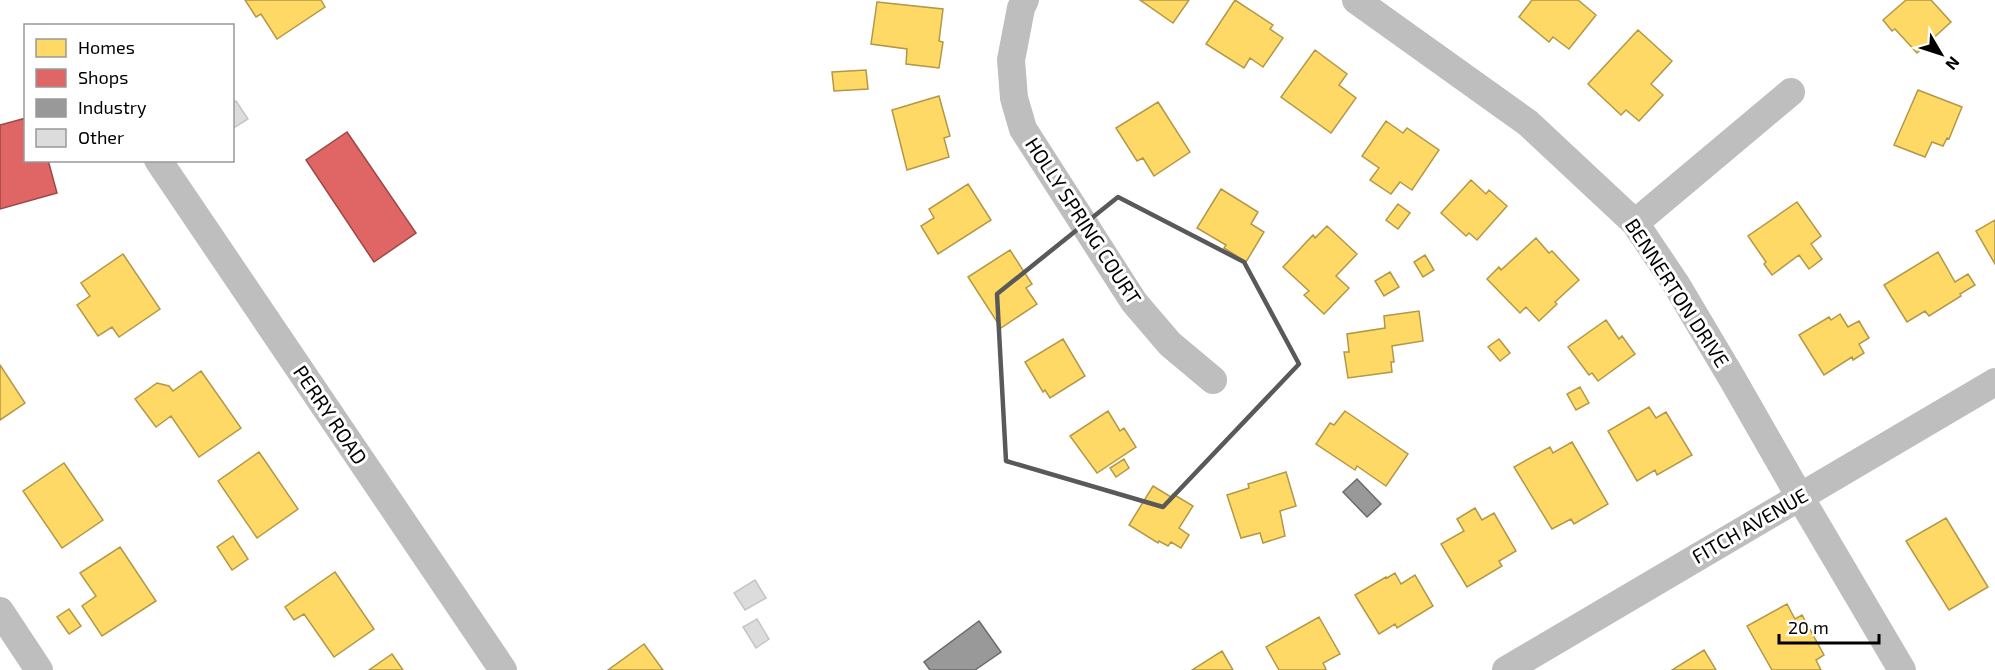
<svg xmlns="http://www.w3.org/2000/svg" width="1995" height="670" font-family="'Exo 2',sans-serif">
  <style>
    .homes { fill: #ffd966; stroke: #b29847; stroke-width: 1.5 }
    .shops { fill: #e06666; stroke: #9d4747; stroke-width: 1.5 }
    .industry { fill: #999; stroke: #6b6b6b; stroke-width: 1.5 }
    .building { fill: #dcdcdc; stroke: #c5c5c5; stroke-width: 1.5 }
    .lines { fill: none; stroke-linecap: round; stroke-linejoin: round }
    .minor { stroke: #bebebe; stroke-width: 28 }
    .marked { fill: none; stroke: #595959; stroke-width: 4.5; stroke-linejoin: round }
    .labels { text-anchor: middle; stroke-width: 6; stroke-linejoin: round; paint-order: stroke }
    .street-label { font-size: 20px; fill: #000; stroke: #fff }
  </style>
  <rect width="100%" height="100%" fill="#fff"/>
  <path class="homes" d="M245 0H321L325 7 277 39 261 14 256 17Z
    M1140 0H1189L1173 23Z
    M1235 0 1273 25 1270 29 1283 38 1263 67 1250 58 1244 68 1206 44Z
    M1532 0H1578L1596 15 1569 49 1553 37 1549 42 1519 17Z
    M1906 0H1931L1951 22 1917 53 1895 29 1892 31 1883 20Z
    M877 2 943 9 939 41 943 42 939 68 906 64 907 49 871 44Z
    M1638 30 1672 61 1651 84 1663 95 1639 121 1626 110 1621 115 1588 84Z
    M1315 50 1347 74 1339 85 1356 98 1331 133 1281 97Z
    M866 70 868 89 834 91 832 72Z
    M1918 90 1962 107 1949 139 1947 138 1943 146 1932 142 1925 157 1894 145Z
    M939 96 950 136 944 138 949 157 907 170 892 110Z
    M1158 102 1190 152 1154 176 1143 158 1137 161 1116 128Z
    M1386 121 1403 133 1407 128 1439 150 1412 190 1400 182 1391 194 1370 180 1379 168 1362 156Z
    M1471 180 1486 194 1489 190 1507 206 1477 240 1469 233 1466 236 1441 213Z
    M968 184 991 220 938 254 921 226 934 218 929 209Z
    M1221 189 1258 212 1251 224 1264 232 1246 262 1224 248 1226 245 1197 228Z
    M1797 202 1821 236 1811 244 1822 259 1809 269 1799 255 1772 275 1764 264 1766 262 1748 236Z
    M1398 204 1410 213 1398 229 1386 220Z
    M1995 220V264L1976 231Z
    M1327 226 1357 254 1336 276 1349 288 1324 314 1304 295 1309 291 1283 267 1313 235 1315 238Z
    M1536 238 1549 253 1552 251 1579 280 1555 302 1557 304 1539 321 1526 307 1520 313 1487 279 1499 267 1501 270Z
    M1010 250 1032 284 1026 288 1037 304 1001 328 968 277Z
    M1938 252 1955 282 1968 274 1975 285 1960 294 1961 296 1929 316 1925 311 1907 322 1884 285Z
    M123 254 160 309 119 337 112 327 98 336 77 305 90 296 81 283Z
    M1425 255 1434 270 1423 277 1414 262Z
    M1390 272 1399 287 1384 296 1375 281Z
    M1419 311 1423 341 1392 346 1394 362H1391L1392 372 1348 378 1344 352H1349L1347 334 1385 328 1384 316Z
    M1840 314 1848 327 1859 321 1869 338 1859 344 1864 353 1853 360 1852 357 1824 375 1799 335 1829 317 1831 320Z
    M1606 320 1619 339 1622 336 1635 354 1598 381 1592 373 1589 375 1568 347Z
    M1063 339 1085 376 1050 398 1045 390 1043 392 1025 362Z
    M1499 339 1510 353 1500 361 1488 347Z
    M0 365 25 403 0 420Z
    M201 371 241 428 199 457 171 416 156 427 135 399 157 383 169 386 173 391Z
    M1580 387 1589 403 1576 410 1567 394Z
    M1649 407 1656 418 1666 412 1692 455 1657 475 1655 470 1637 481 1608 431Z
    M1108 411 1120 431 1124 428 1136 447 1097 473 1070 436Z
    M1345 411 1408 454 1386 486 1357 466 1355 470 1316 444 1330 423 1334 425Z
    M1572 442 1608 504 1574 524 1571 519 1552 529 1514 467 1550 447 1553 453Z
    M259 452 298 509 257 538 218 481Z
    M1124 459 1129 468 1116 477 1110 468Z
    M64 463 103 520 62 548 23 491Z
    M1286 472 1296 506 1280 511 1285 536 1263 543 1260 533 1241 538 1227 495 1249 488 1248 484Z
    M1153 486 1171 497 1173 494 1193 506 1179 528 1189 535 1181 548 1171 542 1168 546 1159 541 1158 543 1129 525Z
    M1475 508 1482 520 1494 513 1516 551 1499 561 1502 566 1467 587 1441 544 1464 531 1457 519Z
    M1946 518 1988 587 1949 610 1906 541Z
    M233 536 248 559 232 570 217 547Z
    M120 547 156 601 102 636 82 606 96 596 80 573Z
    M335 572 374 629 334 657 304 614 294 620 285 607Z
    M1395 573 1401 584 1415 575 1433 606 1397 628 1395 624 1379 634 1355 595 1386 577 1387 578Z
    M1787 604 1795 619 1802 615 1824 655 1816 660 1821 670H1772L1747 626Z
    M69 609 81 626 69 634 57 617Z
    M1319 617 1340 654 1323 663 1326 669 1324 670H1279L1266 647Z
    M644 644 663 670H608Z
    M1704 650 1716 670H1672Z
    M1222 651 1233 670H1192Z
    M392 654 403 670H369Z"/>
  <path class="shops" d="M26 118V160H48L57 193 0 209V125Z
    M347 132 416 233 374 262 306 160Z"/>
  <path class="industry" d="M1357 479 1381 504 1367 517 1343 492Z
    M979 621 1001 652 975 670H930L924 662Z"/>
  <path class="building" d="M236 101 248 119 232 129V103Z
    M755 580 766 598 745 610 734 593Z
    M757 619 769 639 756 648 743 627Z"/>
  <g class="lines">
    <path class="minor" d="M1025 0 1021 8 1011 60 1014 98 1023 129 1134 302 1170 344 1213 380
      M1356 0 1528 123 1635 223 1676 284 1733 380 1800 497 1902 670
      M158 160 503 670
      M1635 223 1791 92
      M0 611 39 670
      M1506 670 1995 382"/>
  </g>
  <path class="marked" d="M1118 197 1244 262 1299 364 1163 507 1006 461 997 294Z"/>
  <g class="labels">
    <g class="street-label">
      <text transform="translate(1083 221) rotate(57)" y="7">HOLLY SPRING COURT</text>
      <text transform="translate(1677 293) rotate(57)" y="7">BENNERTON DRIVE</text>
      <text transform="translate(330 415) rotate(56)" y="7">PERRY ROAD</text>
      <text transform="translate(1750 526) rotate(-30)" y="7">FITCH AVENUE</text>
    </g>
  </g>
  <rect x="24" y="24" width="210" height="138" fill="#ffffff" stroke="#999999" stroke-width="1.5"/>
  <rect x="36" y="39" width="30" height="18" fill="#ffd966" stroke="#999999" stroke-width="1.5"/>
  <text x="78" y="54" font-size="18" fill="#000000">Homes</text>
  <rect x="36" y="69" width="30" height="18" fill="#e06666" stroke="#999999" stroke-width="1.5"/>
  <text x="78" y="84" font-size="18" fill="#000000">Shops</text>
  <rect x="36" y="99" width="30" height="18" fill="#999999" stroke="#999999" stroke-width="1.5"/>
  <text x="78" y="114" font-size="18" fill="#000000">Industry</text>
  <rect x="36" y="129" width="30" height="18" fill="#dcdcdc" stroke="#999999" stroke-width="1.5"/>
  <text x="78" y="144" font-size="18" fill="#000000">Other</text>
  <g transform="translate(1941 54) rotate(129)" stroke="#ffffff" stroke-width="4.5" paint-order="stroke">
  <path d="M0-4.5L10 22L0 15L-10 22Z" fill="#000000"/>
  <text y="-9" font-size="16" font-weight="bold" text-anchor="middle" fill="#000000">N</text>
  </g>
  <path d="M1779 634v9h100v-9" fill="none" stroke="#000000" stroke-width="3"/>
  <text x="1788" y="634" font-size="18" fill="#000000" stroke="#ffffff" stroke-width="4.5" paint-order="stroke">20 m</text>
</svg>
